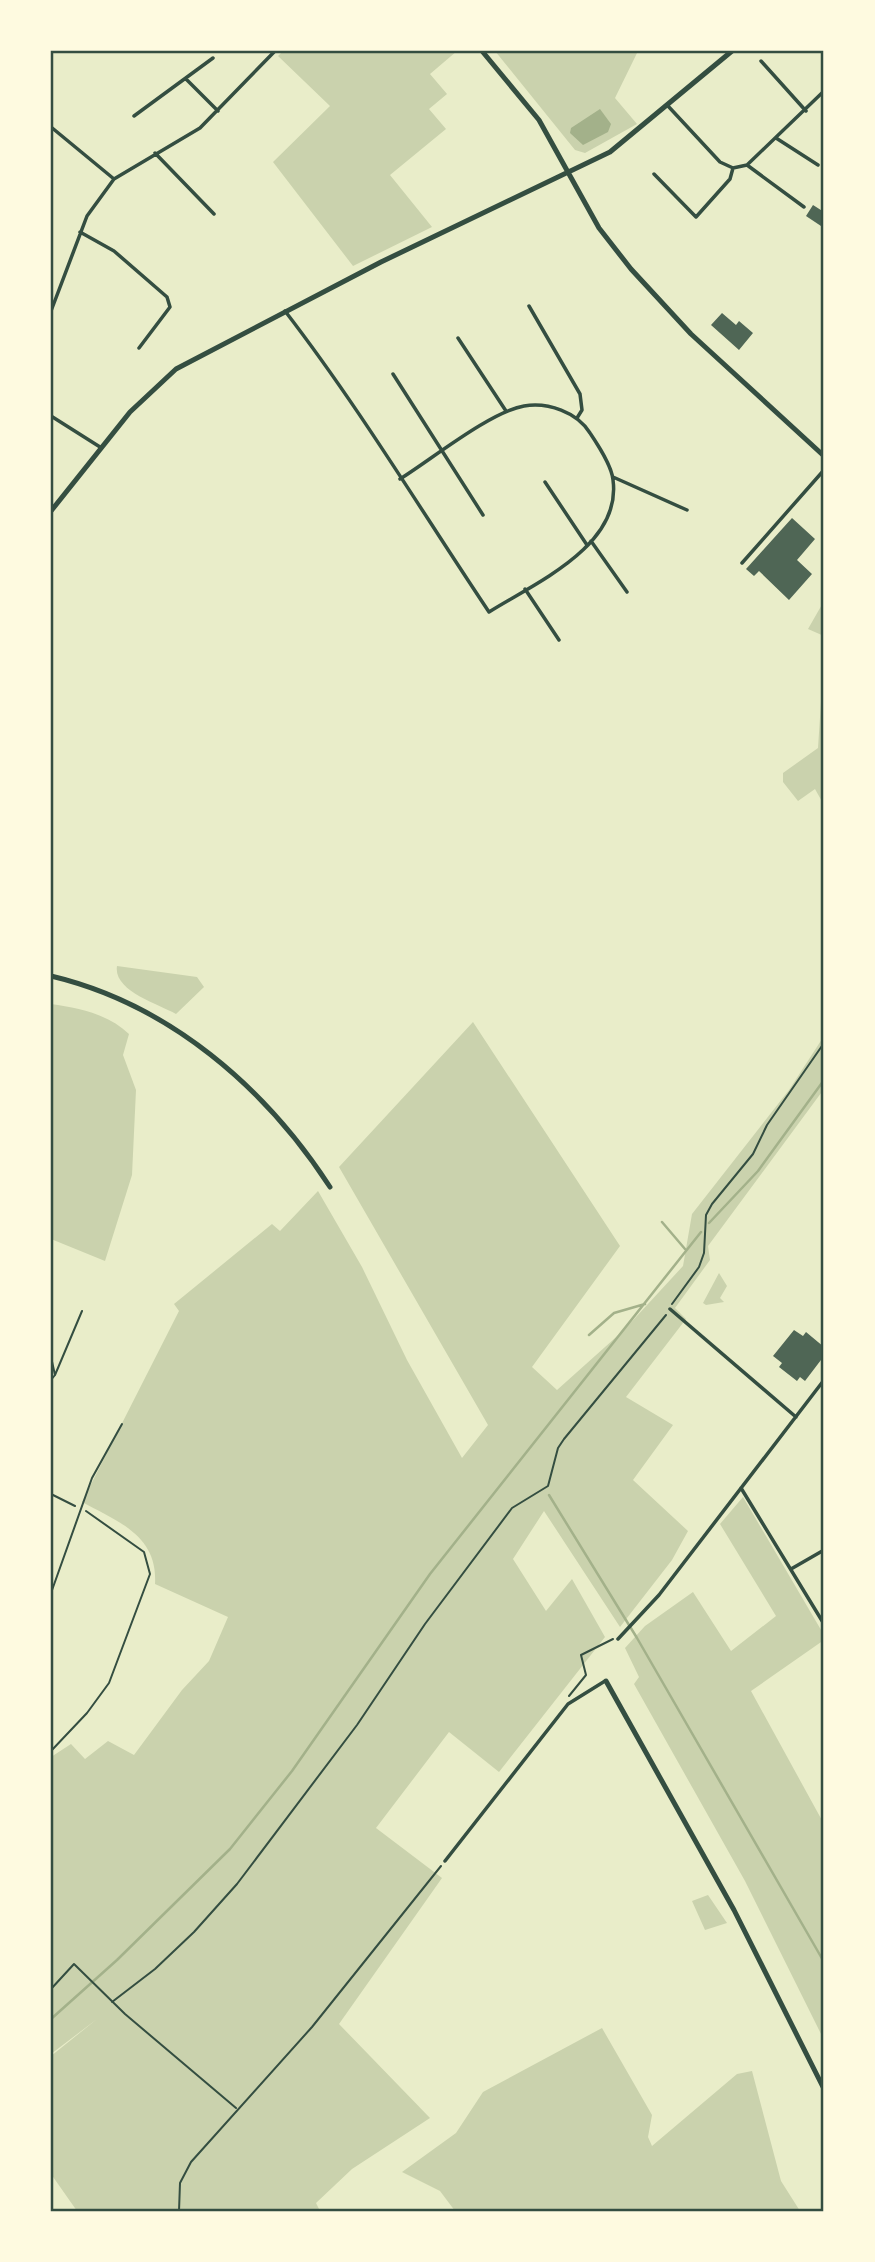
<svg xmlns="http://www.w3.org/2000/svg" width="875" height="2262" font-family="'Times New Roman',serif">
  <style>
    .green { fill: #cad2ad }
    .water { fill: #a3b18a }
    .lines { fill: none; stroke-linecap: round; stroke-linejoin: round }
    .stream { stroke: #a3b18a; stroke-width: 2.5 }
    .building { fill: #4f6655 }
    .path { stroke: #344e41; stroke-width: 2 }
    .service { stroke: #344e41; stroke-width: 2 }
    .minor { stroke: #344e41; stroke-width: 3.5 }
    .secondary { stroke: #344e41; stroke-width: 5 }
    .neatline { fill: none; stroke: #344e41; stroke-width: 2.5 }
  </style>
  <rect width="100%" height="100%" fill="#e9edc9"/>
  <path class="green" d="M283 51H457L430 74 447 94 429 109 446 129 390 175 432 227 353 266 273 162 330 106 278 56Z
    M495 51H638L615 98 637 124 585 153 575 150Z
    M824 601V636L808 629Z
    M824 656V805L815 789 798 801 783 782V773L818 748Z
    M117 966 197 977 204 987 176 1014C158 1004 113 991 117 966Z
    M51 1004C79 1008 108 1014 129 1034L123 1055 136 1090 132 1175 105 1261 51 1239Z
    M473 1022 620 1246 532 1367 557 1390 624 1330 683 1266 692 1214 789 1090 824 1036V1089L708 1246 710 1260 675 1308 686 1319 626 1397 673 1425 633 1480 688 1531 672 1560 620 1627 544 1511 513 1559 546 1611 572 1579 605 1637 499 1772 449 1732 376 1828 442 1878 339 2024 430 2118 352 2169 316 2203 320 2211H77L51 2174V2056L97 2019 51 2054V1757L71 1744 85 1759 108 1741 134 1755 182 1690 209 1661 228 1617 155 1584C158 1536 119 1522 82 1502L179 1311 174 1304 272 1224 280 1231 318 1191 362 1267 407 1360 462 1458 488 1425 339 1167Z
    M719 1273 727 1286 720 1298 724 1302 706 1305 703 1303Z
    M743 1497 824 1635V1640L751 1691 824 1824V2040L745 1881 634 1684 639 1677 625 1648 645 1626 693 1592 731 1651 776 1616 720 1524Z
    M708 1895 727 1923 705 1930 692 1901Z
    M602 2028 652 2115 648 2137 652 2146 737 2074 752 2071 781 2181 800 2211H455L440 2191 402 2172 456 2133 483 2092Z"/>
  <path class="water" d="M600 109 611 124 608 132 583 145 570 133 571 128Z"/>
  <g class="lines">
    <path class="stream" d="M662 1222 685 1249
      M709 1223 758 1171 824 1080
      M589 1335 614 1313 645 1304
      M549 1495 637 1638 824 1962
      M51 2019 117 1960 230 1849 292 1771 430 1574 701 1232"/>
  </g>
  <path class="building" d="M813 205 824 212V228L806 216Z
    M722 313 736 325 739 321 753 333 739 350 711 325Z
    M792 518 815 539 797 560 812 574 789 600 759 571 754 576 746 569Z
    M794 1330 803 1336 806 1332 824 1347 821 1351 824 1356 805 1381 800 1377 797 1381 779 1367 782 1363 773 1356Z"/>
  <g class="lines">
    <path class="path" d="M824 675 822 744H824
      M672 1304 699 1267 704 1253 706 1215 712 1204 753 1154 767 1125 824 1043
      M51 1357 55 1375 51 1380
      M55 1375 82 1311
      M51 1494 75 1506
      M569 1696 586 1675 581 1655 613 1639
      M51 1751 87 1713 109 1683 150 1574 144 1552 86 1511
      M51 1989 74 1964 125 2014 236 2108
      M112 2002 155 1969 194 1932 237 1884 357 1725 425 1624 512 1508 548 1486 558 1448 564 1439 666 1315
      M179 2211 180 2183 191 2162 312 2027 441 1866"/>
    <path class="service" d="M51 1593 92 1478 122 1424"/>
    <path class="minor" d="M761 61 806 111
      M186 79 218 111
      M668 106 720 162 733 168 747 165 824 91
      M134 116 213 58
      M51 127 114 179
      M776 138 818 165
      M155 153 214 214
      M747 165 804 207
      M654 174 696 217 730 179 733 168
      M80 232 114 251 167 297 170 307 139 348
      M529 306 580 394 582 410 577 418
      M51 311 87 216 114 179 200 128 275 51
      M285 311C359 407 422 512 489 612 535 583 622 546 613 480 612 466 598 445 590 433 577 412 548 402 524 406 490 412 432 459 400 479
      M458 338 506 411
      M393 374 483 515
      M51 416 100 447
      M613 477 687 510
      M545 482 587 545
      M591 541 627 592
      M742 563 824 470
      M525 589 559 640
      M670 1309 796 1417
      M741 1488 824 1624
      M791 1569 824 1550
      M618 1639 659 1595 824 1380
      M445 1861 568 1704 605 1681"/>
    <path class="secondary" d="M482 51 539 120 599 228 631 269 691 334 824 456
      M51 511 130 412 176 369 381 262 610 152 732 51
      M51 976C169 1004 265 1087 330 1187
      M606 1681 734 1910 824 2089"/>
  </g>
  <rect width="875" height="2262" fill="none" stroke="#fefae0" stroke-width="105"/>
  <rect x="52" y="52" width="770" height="2158" class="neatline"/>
</svg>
